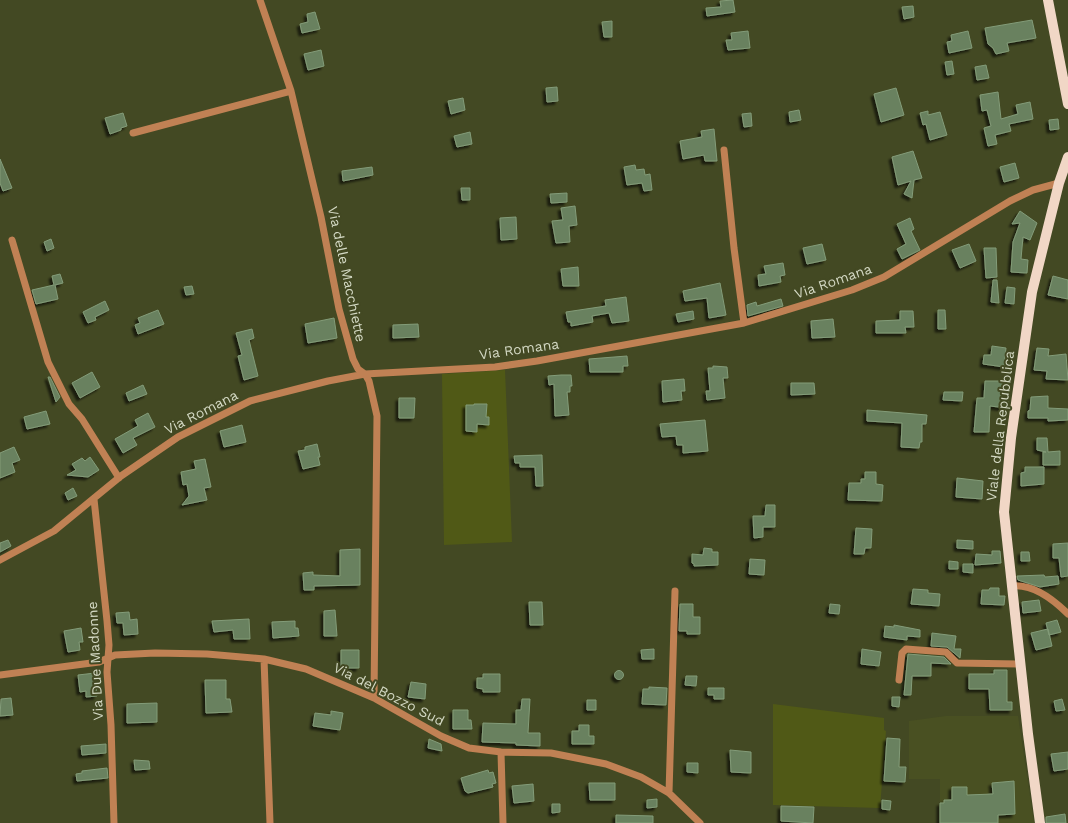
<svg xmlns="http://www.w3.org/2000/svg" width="1068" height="823" font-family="'Work Sans',sans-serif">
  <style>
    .built { fill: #495022 }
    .green { fill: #505916 }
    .building { fill: #69815f; stroke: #839c79; filter: url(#shadow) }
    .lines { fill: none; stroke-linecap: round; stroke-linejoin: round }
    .minor { stroke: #c08154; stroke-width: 7 }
    .major { stroke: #f1d7c6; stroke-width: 10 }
    .labels { text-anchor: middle; stroke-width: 4; stroke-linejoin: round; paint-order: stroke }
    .street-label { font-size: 14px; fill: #d3d8c3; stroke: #434923 }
  </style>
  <defs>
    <filter id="shadow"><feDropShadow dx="-3" dy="3" stdDeviation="1" flood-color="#0009"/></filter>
  </defs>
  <rect width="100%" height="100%" fill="#434923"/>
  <path class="built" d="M946 716H1018L1034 823H940V779H909V721Z"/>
  <path class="green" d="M505 370 512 542 444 545 442 374Z
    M773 704 884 718V730L886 731 880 808 773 805Z"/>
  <path class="building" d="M733 0 735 12 707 16 706 8 721 7 720 1Z
    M913 6 914 17 904 19 902 7Z
    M315 12 320 29 302 33 300 24 308 22 307 14Z
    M1032 20 1036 38 1007 43 1009 51 996 54 993 48 988 44 985 28Z
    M612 21V37H604L602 22Z
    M748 31 750 48 728 50 726 40H732L731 33Z
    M968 31 972 48 949 53 947 42 952 41 951 35Z
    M321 50 324 66 308 70 304 54Z
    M952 61 954 74 947 75 945 62Z
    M986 65 989 78 977 80 975 67Z
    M557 87 558 101 547 102 546 88Z
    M896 88 904 115 881 122 874 94Z
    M998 92 1001 119 1018 114 1016 105 1030 102 1033 119 1009 124 1011 131 995 135 997 144 988 146 984 128 991 126 987 110 982 111 980 95Z
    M463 98 465 110 451 114 448 101Z
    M799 110 801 120 790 122 789 112Z
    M928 111V115L940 112 947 135 930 140 926 124 923 125 920 113Z
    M123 113 127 126 121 128V130L110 134 105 118Z
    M751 113 752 126 744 127 742 114Z
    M1058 119 1059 129 1050 130 1049 120Z
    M714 129 717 161H705L704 155 683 159 680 141 702 137 701 131Z
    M470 132 472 144 457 147 454 136Z
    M913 151 922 178 914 180 912 198 904 194 911 181 898 185 892 157Z
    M0 159 12 188 3 191 0 183Z
    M1015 163 1019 178 1004 182 1000 167Z
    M635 165 636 170 644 169 645 175 650 174 652 190 644 191 642 183 627 185 624 167Z
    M372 167 373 175 343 181 342 171Z
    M461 188H470V200H462Z
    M567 193V202L551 203 550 194Z
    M575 206 577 225 569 226 570 242 556 243 552 221 563 220 561 208Z
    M1020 211 1037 223 1030 240 1023 237 1021 259 1028 260 1027 273 1011 272 1013 242 1020 223 1012 224Z
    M516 217 517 239 501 240 500 218Z
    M910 218 914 229 911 231 920 250 902 259 897 249 906 244 897 224Z
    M51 239 54 248 47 251 44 242Z
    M822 244 826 260 807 264 803 248Z
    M969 244 976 261 960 268 952 250Z
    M984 248H996L997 277 986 278Z
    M783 263 785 275 780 276 781 282 759 286 758 275 766 274 764 266Z
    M578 267 579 286H563L561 269Z
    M60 274 63 283 55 285 58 299 36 304 32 290 54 285 52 276Z
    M1053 276 1068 280V299L1048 295Z
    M993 280H997L999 303 991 302Z
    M720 283 726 315 709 318 707 298 685 301 683 291Z
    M192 286 194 294 186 295 184 287Z
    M1007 287 1015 288 1014 304 1005 303Z
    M626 297 629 321 612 323 609 313 592 316 593 322 571 326V322H568L566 312 606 306 605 300Z
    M781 299 783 306 748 316 747 305 756 302 757 306Z
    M105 301 109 310 95 317 96 320 88 323 83 312Z
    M158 310 164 324 138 334 135 325 140 323 138 318Z
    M938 310H945L946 329H938Z
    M693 311 694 319 678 322 676 314Z
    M900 311H913L914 327H905L906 333H876V321L900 320Z
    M334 318 337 338 308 343 305 324Z
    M833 319 835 337 812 338 811 321Z
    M418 324 419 337 393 338V325Z
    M252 329 254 338 249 340 258 376 244 380 238 356 242 355 236 333Z
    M992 346 1006 348 1004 367 983 364 984 355H991Z
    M1037 348 1049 349 1048 356 1066 354 1068 380 1046 379 1047 371 1034 370Z
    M627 356 628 366H623V372H590L589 359Z
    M713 366 727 367 728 378H723L725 398 707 400 706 391H710L708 368H713Z
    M92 372 100 387 80 398 72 383Z
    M561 375H571L572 386H570V392H567L569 415 555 416 554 384 549 385 548 376Z
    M48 377H50L60 397 56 402Z
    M684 379 685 391H681L682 400 663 402 662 381Z
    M985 381H1005L1004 400 1008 401 1007 408 990 406 989 432H974L977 398H984Z
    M791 383H814L815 394 791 395Z
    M143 385 147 394 129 401 126 393Z
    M944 392H963L962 401 943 400Z
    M1048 396V408L1068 409V420L1048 421V418H1028V411L1030 410 1031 397Z
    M399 398H415L414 418H399Z
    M474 404H487L486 417H489V425L477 424V432L466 431V405H474Z
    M867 410 927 415 926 424H922V442H920L919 448 901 447 902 423 867 421Z
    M46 411 50 424 27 429 24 417Z
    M148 413 155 427 133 438 137 445 123 453 115 439 138 426 135 420Z
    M705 420 708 451 683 453V445H677L676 436 662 437 660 424Z
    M242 425 246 442 224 447 220 431Z
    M1037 438H1047L1048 452 1060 451V465H1043V452H1046L1037 450Z
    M317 444 320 457H318L320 465 303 469 298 451 305 450V447Z
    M14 447 20 460 12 463 15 472 0 478V453Z
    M542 455 543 486H536L535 467H520V463H515L514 456Z
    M90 457 99 470 88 477 67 475 76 470 72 464 82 458 85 461Z
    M205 459 211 487 204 488 207 500 182 505 189 496 187 484 183 485 181 472 196 469 194 461Z
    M1025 467H1044V484L1021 486V473L1025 472Z
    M865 472H876V484L883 485 882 501 848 500 849 483H861V479H865Z
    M957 478 983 481 982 499 956 497Z
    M73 488 77 496 68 500 65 493Z
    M766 505H775V527H763V537L754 538 753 516H765Z
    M856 528 872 529 871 548H865L864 554H854Z
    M8 540 11 546 0 552V543Z
    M957 540 973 541V549L957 548Z
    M1068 543V576L1061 577 1059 558H1053V544Z
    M704 548 712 549V552H718V565L694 566V564L692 563V554L703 555Z
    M360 549V585L314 586V590H304L303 573 313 572V575L340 576V550Z
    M992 551H1000L1001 563 975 565 976 554 992 555Z
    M1021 552H1029L1030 561H1021Z
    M750 559 765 560 764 575 749 574Z
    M949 561 958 562V569H949Z
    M963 564H973V573L963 572Z
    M1044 575 1045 577 1058 576 1059 584 1040 587 1018 580 1017 576Z
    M990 588H999V596H1005L1004 605 981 604 982 590H989Z
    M913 589 928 590V593L940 594 939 606 911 604Z
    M1039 600 1041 611 1023 613 1022 602Z
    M529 602H542L543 625H530Z
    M680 604H693V617H700V634H687V631H679Z
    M830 604 840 605 839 614 829 613Z
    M335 610 337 636H324V611Z
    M129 612 130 620 137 619 138 634 124 635 123 623H117L116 613Z
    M249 619 250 639H234L233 630 214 632 212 621Z
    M1057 620 1061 632 1049 635 1046 623Z
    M295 621V628H298L299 636 273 638 272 622Z
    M894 625 920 630V637L907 636V640L884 637 885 626 894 627Z
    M81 628 83 642H79L80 650 68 652 64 631Z
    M1048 629 1052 646 1036 650 1031 633Z
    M932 633 956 636 954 649H961L960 658 947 647 931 646Z
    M654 649V659H642L641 650Z
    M862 649 881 652 879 666 861 664Z
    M341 650H359V668H341Z
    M908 654 944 657 951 664 931 663V676H912L911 695H904Z
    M994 670H1007V702H1012V710H990L989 689H969V674H994Z
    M614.5 675a4.5 4.5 0 1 1 9 0a4.5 4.5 0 1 1-9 0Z
    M95 673 97 696 86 697V691L80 692 78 675Z
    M483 674H500V692H483V689L477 688V678H483Z
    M686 676H697L696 686 685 685Z
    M205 680H226V699H230L232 712 206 713Z
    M411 682 426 684 425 699 408 697Z
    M649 687 667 688 666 705 642 704 643 689H649Z
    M708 688H724V699H714V695H708Z
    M892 697H900L899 707 892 706Z
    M11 698 13 715 0 716 1 699Z
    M522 699H530L528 733H540V746L516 745V743L482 742 483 723 516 724V710H521Z
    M1062 699 1065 710 1056 711 1054 701Z
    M587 700H596V710H587Z
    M157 703V722L127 723V704Z
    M453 710H468V720H471L472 729H453Z
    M331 711 343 713 340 730 313 726 315 713 331 715Z
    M579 725H589V736H594V744H572V731H579Z
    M887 738 900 739 899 767H906L905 782 884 781Z
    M429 739 441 744 442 751 428 748Z
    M106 744V753L82 755 81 746Z
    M730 750 751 752V773L731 772Z
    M1068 752V769L1054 771 1051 754Z
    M134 760 149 761 150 769 135 770Z
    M687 763H698V773L687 772Z
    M107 768 108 778 77 781 76 774 82 773V771Z
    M488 770 489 773 493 772 496 783 492 784 493 787 468 793 465 791 461 778Z
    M1014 781 1015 814 998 815V823H940V803H944V800H952V787H967V795L993 794 992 783Z
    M589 783H615V800H590Z
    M533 784 534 801 514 803 512 786Z
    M657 799V807L647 808V800Z
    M882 800 891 801 890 810 882 809Z
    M552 804H560V812L552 813Z
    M781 806 814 807 813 823 781 821Z
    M1065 814 1066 823H1046V817Z
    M616 815 653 816V823H616Z"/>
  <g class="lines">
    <path class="minor" d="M260 0 291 91 321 217 339 309 353 359 358 369 365 374 369 381 377 416 374 698
      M133 133 291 91
      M724 150 734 248 744 323
      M12 240 48 362 69 404 82 419 119 478
      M94 499 107 621 109 645 107 672 111 725 114 823
      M0 560 54 531 121 476 178 437 250 401 328 381 365 374 495 367 537 361 744 323 852 290 884 277 1010 201 1033 190 1059 183
      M1011 586C1033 583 1053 599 1068 614
      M264 659 270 823
      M0 675 99 662 115 655 155 653 207 654 264 659 306 669 374 698 441 736 469 748 501 752 551 753 606 764 641 777 669 793 700 823
      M899 680 902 653 906 649 946 652 957 663 1020 664
      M501 752 503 823
      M669 793 675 591"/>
    <path class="major" d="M1048 0 1068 104
      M1040 823 1028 734 1004 512 1011 438 1032 292 1059 183 1068 157"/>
  </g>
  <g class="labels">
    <g class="street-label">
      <text transform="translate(347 274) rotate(78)" y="5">Via delle Macchiette</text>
      <text transform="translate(833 281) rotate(-19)" y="5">Via Romana</text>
      <text transform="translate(519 349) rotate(-8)" y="5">Via Romana</text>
      <text transform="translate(201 412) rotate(-27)" y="5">Via Romana</text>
      <text transform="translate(1000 426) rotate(-83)" y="5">Viale della Repubblica</text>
      <text transform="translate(95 661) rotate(-93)" y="5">Via Due Madonne</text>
      <text transform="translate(389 694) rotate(27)" y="5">Via del Bozzo Sud</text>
    </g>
  </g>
</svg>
